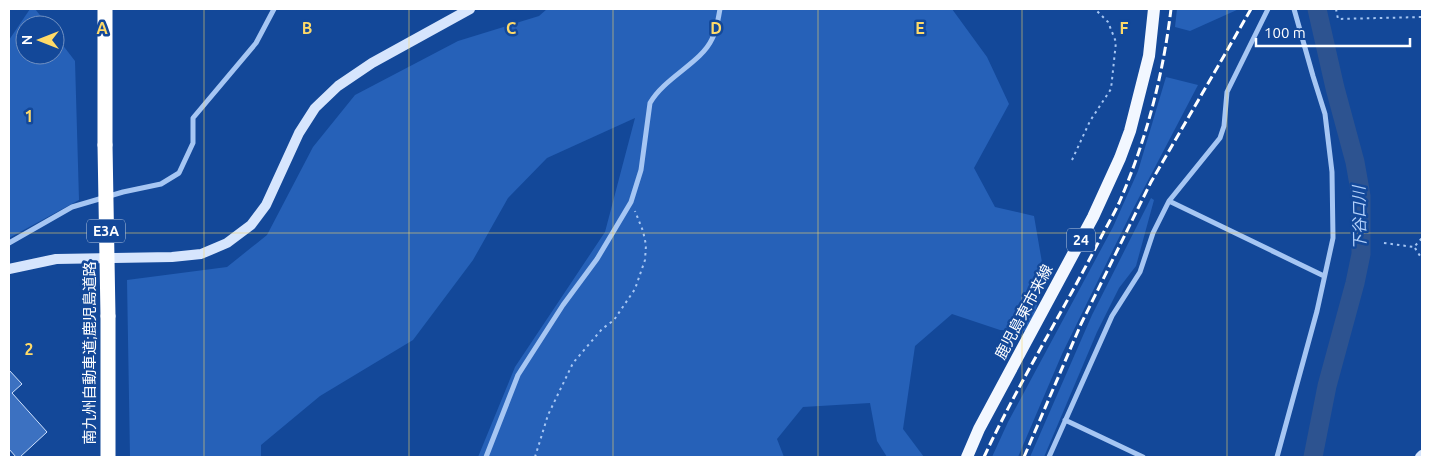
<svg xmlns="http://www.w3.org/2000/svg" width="1431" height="466" font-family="Ubuntu,'Noto Sans JP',sans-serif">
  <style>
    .green { fill: #2661b8 }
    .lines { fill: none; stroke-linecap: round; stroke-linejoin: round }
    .river { stroke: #2d5390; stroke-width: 19 }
    .building { fill: #3c71c1; stroke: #cee1fd }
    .path { stroke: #a6c6f3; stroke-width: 2; stroke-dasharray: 2.5 4; stroke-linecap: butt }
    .street { stroke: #a6c6f3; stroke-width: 5 }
    .secondary { stroke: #d6e5fd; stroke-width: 10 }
    .primary { stroke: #f2f7ff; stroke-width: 12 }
    .highway { stroke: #fff; stroke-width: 15 }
    .rail { stroke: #fff; stroke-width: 3; stroke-dasharray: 9 4; stroke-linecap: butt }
    .highway-bridge { stroke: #fff; stroke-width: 15 }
    .grid { fill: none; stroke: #ffda68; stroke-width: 1; stroke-opacity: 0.55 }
    .labels { text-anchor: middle; stroke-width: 5; stroke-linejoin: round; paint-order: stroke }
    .shield { fill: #134899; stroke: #b8c8e0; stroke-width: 1 }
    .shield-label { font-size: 14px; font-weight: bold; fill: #fff }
    .street-label { font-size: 15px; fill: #fff; stroke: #134899 }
    .water-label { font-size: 16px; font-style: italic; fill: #b3d0fa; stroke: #134899 }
    .grid-label { font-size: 16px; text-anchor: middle; font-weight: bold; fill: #ffda68; stroke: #134899; stroke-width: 5; stroke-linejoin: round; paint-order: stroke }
  </style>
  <rect width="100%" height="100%" fill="#134899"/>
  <path class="green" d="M30 9H35L48 25H25V55H55V35L75 61 79 200 9 238V40Z
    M547 9H952L987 57 1009 104 974 168 995 207 1034 216 1045 280 1029 331 1000 330 952 314 915 346 903 429 924 457H887L877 441 870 403 803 407 777 439 784 457H478L515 367 605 232 635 118 547 158 508 198 473 260 413 340 320 396 261 445V457H130L127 280 227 267 267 235 313 147 355 95 458 41 539 16Z
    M1177 9H1239L1190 31 1175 27Z
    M1166 77 1198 85 1132 211 1062 354 1018 457H992L1008 422 1113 227 1138 171Z
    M1151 198 1154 200 1136 266 1119 288 1097 332 1044 457H1030L1092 315Z"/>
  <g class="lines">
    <path class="river" d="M1313 457 1327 386 1355 283 1361 254V196L1355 162 1335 88 1317 9"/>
  </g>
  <path class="building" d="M9 370 22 384 12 393 47 432 20 457H16L9 449Z"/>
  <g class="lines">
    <path class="path" d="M1336 9 1338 19 1422 17
      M1072 160 1090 121 1111 89 1116 42 1108 22 1095 9
      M1384 243 1414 247 1422 238
      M1415 248 1422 259
      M535 457 548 415 573 363 602 329 614 320 635 289 645 260 646 245 643 231 635 211"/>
    <path class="street" d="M1169 201 1324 276
      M9 243 72 207 123 192 161 184 179 173 193 143V118L256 43 274 9
      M1065 420 1143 457
      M486 457 518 375 563 305 597 259 631 202 641 170 650 103C665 77 701 63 712 39 717 30 718 19 720 9
      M1049 457 1112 316 1140 272 1153 233 1169 201 1220 138 1224 126 1227 92 1268 9
      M1277 457 1317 311 1333 238 1332 172 1325 114 1313 76 1294 9"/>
    <path class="secondary" d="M9 269 56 259 172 257 201 254 227 243 251 225 266 205 299 133 315 108 338 86 372 63 470 9
      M1420 457 1422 455"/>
    <path class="primary" d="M967 457 979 429 1093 217 1120 158 1130 131 1149 56 1154 9"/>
    <path class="highway" d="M105 9V145
      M108 316V457"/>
    <path class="rail" d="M984 457C1018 384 1061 315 1098 243 1105 229 1113 216 1119 203 1146 141 1163 76 1171 9
      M1024 457 1081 324 1151 182 1251 9"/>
    <path class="highway-bridge" d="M105 145 108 316"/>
  </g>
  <path class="grid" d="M204 9V457M409 9V457M613 9V457M818 9V457M1022 9V457M1227 9V457M9 233H1422"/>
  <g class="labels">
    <g class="shield">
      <rect x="87" y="219.5" width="38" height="23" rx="4"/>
      <rect x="1067" y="228.5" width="28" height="23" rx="4"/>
    </g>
    <g class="shield-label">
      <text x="106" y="236">E3A</text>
      <text x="1081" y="245">24</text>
    </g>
    <g class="street-label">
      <text transform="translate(1024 312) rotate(-62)" y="5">鹿児島東市来線</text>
      <text transform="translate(90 353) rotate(-90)" y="5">南九州自動車道;鹿児島道路</text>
    </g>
    <g class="water-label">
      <text transform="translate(1359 218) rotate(-91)" y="6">下谷口川</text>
    </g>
  </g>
  <g class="grid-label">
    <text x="102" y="34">A</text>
    <text x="307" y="34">B</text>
    <text x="511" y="34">C</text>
    <text x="716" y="34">D</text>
    <text x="920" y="34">E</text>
    <text x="1124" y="34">F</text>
    <text x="29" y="122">1</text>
    <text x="29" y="355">2</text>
  </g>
  <rect width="1431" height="466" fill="none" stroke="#ffffff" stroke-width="20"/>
  <g transform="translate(40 40) rotate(270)"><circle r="24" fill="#134899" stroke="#7191c2"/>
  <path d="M0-4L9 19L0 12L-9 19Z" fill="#ffda68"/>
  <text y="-8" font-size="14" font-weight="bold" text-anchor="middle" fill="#ffffff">N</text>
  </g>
  <path d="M1256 38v8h154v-8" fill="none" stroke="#ffffff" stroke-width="2.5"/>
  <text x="1264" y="38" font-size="15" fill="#ffffff" stroke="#134899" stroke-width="4" paint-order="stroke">100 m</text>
</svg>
